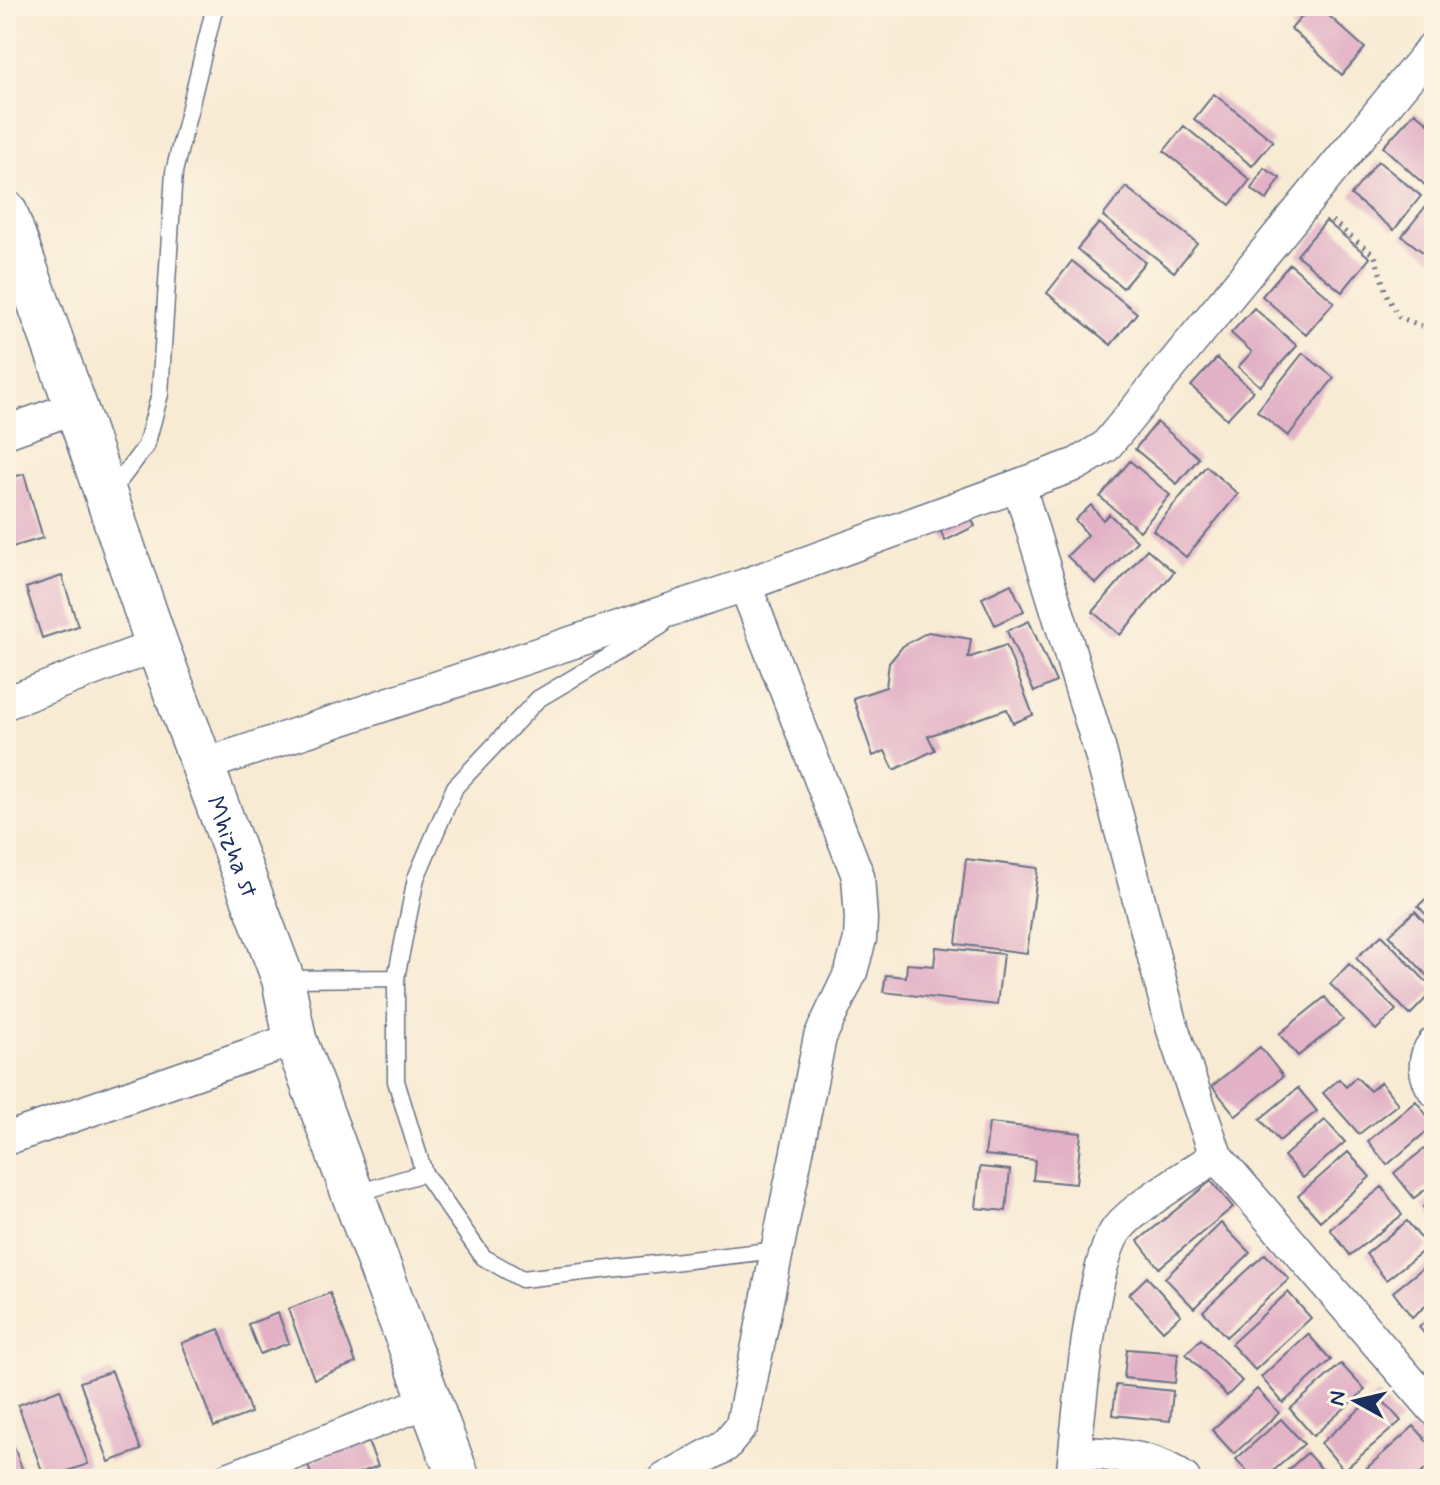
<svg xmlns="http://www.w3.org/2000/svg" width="1440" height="1485" font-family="Mynerve,sans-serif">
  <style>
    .building { fill: #e2b1c6 }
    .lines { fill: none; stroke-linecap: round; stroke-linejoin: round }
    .service-casing { stroke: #687187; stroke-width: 19 }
    .minor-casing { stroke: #687187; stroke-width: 35 }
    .tertiary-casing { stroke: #687187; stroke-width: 45 }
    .path { stroke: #687187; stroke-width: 5; stroke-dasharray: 2 6; stroke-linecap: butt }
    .service { stroke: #fff; stroke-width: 16 }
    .minor { stroke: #fff; stroke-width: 32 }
    .tertiary { stroke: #fff; stroke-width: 42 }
    .labels { text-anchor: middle; stroke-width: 6; stroke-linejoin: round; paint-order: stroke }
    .street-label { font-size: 26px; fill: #1b2f5e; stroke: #fcf5e5 }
  </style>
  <rect width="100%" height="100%" fill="#fcf5e5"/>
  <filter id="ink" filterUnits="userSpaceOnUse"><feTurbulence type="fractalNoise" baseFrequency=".0125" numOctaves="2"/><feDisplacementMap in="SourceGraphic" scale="16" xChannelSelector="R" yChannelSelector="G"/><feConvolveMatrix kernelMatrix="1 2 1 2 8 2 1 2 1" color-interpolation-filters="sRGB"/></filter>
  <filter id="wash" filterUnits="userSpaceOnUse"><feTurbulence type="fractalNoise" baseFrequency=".006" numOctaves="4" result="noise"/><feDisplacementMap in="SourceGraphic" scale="32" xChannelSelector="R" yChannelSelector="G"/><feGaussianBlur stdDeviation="1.8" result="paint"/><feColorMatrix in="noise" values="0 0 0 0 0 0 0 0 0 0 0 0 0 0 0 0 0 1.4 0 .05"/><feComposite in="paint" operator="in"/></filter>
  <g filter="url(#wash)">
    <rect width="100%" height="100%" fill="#f8ebd4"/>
    <g id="blocks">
      <path class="building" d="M1311 6H1318L1365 48 1342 75 1291 29Z
        M1214 94 1273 141 1252 166 1194 119Z
        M1415 112 1434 128V179L1427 187 1383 147Z
        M1184 126 1250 180 1230 205 1164 151Z
        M1378 161 1421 196 1394 230 1351 195Z
        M1264 168 1280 178 1267 200 1251 189Z
        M1126 187 1197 243 1174 272 1103 216Z
        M1434 196V256L1432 259 1402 236Z
        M1326 221 1370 258 1342 292 1297 255Z
        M1099 223 1145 262 1123 288 1077 249Z
        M1072 261 1137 313 1111 345 1047 293Z
        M1290 264 1334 302 1306 335 1262 296Z
        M1254 308 1297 346 1260 386 1238 367 1252 352 1231 333Z
        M1303 353 1334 378 1288 436 1257 411Z
        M1217 358 1253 391 1227 419 1191 386Z
        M1157 422 1199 458 1177 484 1135 449Z
        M1130 461 1170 495 1140 531 1100 497Z
        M1206 466 1238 494 1186 557 1153 530Z
        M24 474 43 538 9 548 6 539V479Z
        M1091 505 1103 520 1109 514 1137 541 1096 584 1067 556 1088 535 1075 520Z
        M968 511 975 526 945 541 938 525Z
        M1147 549 1174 572 1120 635 1093 612Z
        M62 576 78 626 42 638 26 588Z
        M1011 584 1024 611 995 625 982 598Z
        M6 616 13 635 6 637Z
        M1029 621 1056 682 1034 692 1007 631Z
        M928 632 971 639 968 658 1006 645 1033 715 1013 723 1007 709 928 736 935 750 894 770 885 751 873 756 853 698 886 687 889 663 903 646Z
        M966 859 1038 868 1027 953 956 944Z
        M1434 891V923L1418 906Z
        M1415 911 1434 932V983L1389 935Z
        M1382 935 1434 990 1410 1015 1356 958Z
        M936 947 1003 954 997 1005 883 992 886 975 906 977 907 964 934 966Z
        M1349 964 1396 1010 1376 1030 1330 984Z
        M1325 997 1343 1020 1298 1056 1279 1034Z
        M1260 1047 1283 1076 1236 1116 1212 1086Z
        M1356 1077 1370 1091 1381 1082 1398 1104 1359 1134 1323 1093 1339 1079 1346 1087Z
        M1298 1088 1317 1111 1279 1141 1260 1119Z
        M1416 1101 1434 1125 1387 1165 1368 1141Z
        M1325 1120 1345 1142 1303 1178 1284 1156Z
        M989 1123 1081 1133 1076 1184 1033 1180 1035 1160 985 1155Z
        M1434 1141V1183L1414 1198 1394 1173Z
        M1348 1152 1370 1177 1320 1221 1298 1196Z
        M980 1167 1010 1170 1006 1211 976 1208Z
        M1211 1181 1233 1207 1159 1268 1138 1241Z
        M1382 1187 1402 1215 1350 1255 1330 1229Z
        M1434 1198V1221L1423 1207Z
        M1407 1221 1428 1247 1386 1280 1366 1254Z
        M1221 1223 1250 1253 1194 1308 1165 1278Z
        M1265 1254 1289 1279 1226 1337 1203 1311Z
        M1434 1259V1299L1412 1317 1393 1292Z
        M1147 1277 1181 1315 1163 1331 1129 1294Z
        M1288 1292 1311 1318 1255 1370 1231 1344Z
        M330 1293 356 1363 314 1379 288 1309Z
        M278 1313 289 1343 260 1354 248 1324Z
        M1434 1315V1346L1419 1327Z
        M219 1329 251 1413 214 1427 182 1343Z
        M1308 1334 1331 1360 1283 1403 1261 1377Z
        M1201 1339 1242 1381 1227 1396 1186 1354Z
        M1127 1349 1178 1353 1175 1383 1124 1378Z
        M1341 1364 1365 1390 1313 1436 1290 1409Z
        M112 1371 141 1450 109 1462 80 1382Z
        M1116 1385 1173 1391 1170 1421 1113 1415Z
        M60 1389 88 1464 45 1479 18 1405Z
        M1257 1389 1279 1413 1234 1454 1212 1430Z
        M1377 1394 1401 1421 1344 1470 1321 1443Z
        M1281 1419 1304 1444 1264 1479H1254L1236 1459Z
        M6 1426 26 1479H6Z
        M1414 1426 1434 1449V1462L1415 1479H1366L1361 1473Z
        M367 1440 378 1466 343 1479H313L307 1463Z
        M1307 1453 1328 1476 1325 1479H1278Z"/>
    </g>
  </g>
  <g filter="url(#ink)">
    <use href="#blocks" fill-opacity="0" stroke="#687187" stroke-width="2"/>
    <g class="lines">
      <defs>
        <path id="service" d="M110 493 146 446 160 394 174 172 215 6
          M285 979 396 978 416 878 455 787 538 699 661 626
          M424 1173 483 1257 522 1279 778 1250
          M354 1194 424 1173 396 1081V978"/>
        <path id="minor" d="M6 432 76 407
          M1019 486 1099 747 1173 1030 1216 1156 1434 1409
          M6 703 157 645
          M201 766 745 585 1077 464 1105 447 1434 46
          M1434 1043C1422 1058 1424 1075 1434 1090
          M6 1139 295 1039
          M1075 1452C1112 1455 1154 1455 1184 1479
          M228 1479 429 1401
          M665 1479 725 1446 742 1425 820 1037 851 972 860 939 861 919 858 876 745 585
          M1072 1479C1078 1429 1090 1262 1118 1228 1137 1205 1189 1175 1216 1156"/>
        <g id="tertiary">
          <path id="s1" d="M6 212 76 407 157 645 283 979 295 1039 459 1479"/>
        </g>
      </defs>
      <use href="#service" class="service-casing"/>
      <use href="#minor" class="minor-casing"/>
      <use href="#tertiary" class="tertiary-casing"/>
      <path class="path" d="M1332 221 1375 256 1386 293 1399 317 1434 331"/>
      <use href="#service" class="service"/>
      <use href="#minor" class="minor"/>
      <use href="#tertiary" class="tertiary"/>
    </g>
  </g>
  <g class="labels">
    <g class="street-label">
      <text dy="9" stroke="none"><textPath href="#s1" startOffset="674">Mhizha st</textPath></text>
    </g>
  </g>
  <rect width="1440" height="1485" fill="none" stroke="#fcf5e5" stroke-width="32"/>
  <g transform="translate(1356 1401) rotate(278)" stroke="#fcf5e5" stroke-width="6" paint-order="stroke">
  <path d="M0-6L14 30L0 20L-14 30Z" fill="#1b2f5e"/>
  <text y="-12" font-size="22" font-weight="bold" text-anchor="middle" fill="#1b2f5e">N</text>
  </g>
</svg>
